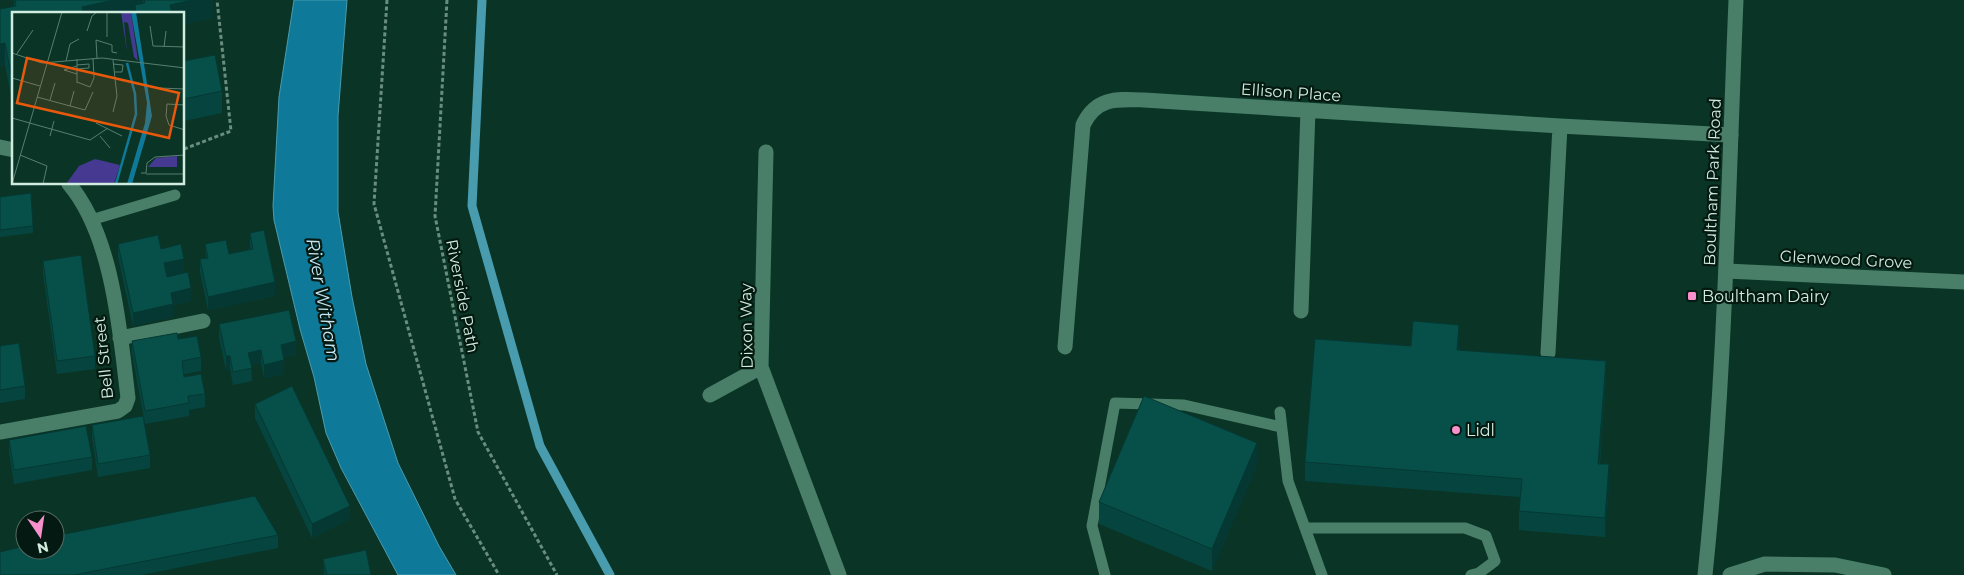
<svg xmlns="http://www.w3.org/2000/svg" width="1964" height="575" font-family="Montserrat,sans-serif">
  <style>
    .water { fill: #0f7999; stroke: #499cae }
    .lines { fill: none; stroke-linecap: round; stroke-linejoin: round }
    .stream { stroke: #499cae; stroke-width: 9 }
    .path { stroke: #698d7e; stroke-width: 3; stroke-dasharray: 4 2.5; stroke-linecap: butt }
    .service { stroke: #497f68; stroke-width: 11 }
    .minor { stroke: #497f68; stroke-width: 15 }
    .tertiary { stroke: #497f68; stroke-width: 15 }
    .wall { fill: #06453f }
    .shaded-wall { fill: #053833 }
    .building { fill: #075049; stroke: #053833 }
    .poi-dot { fill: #f890cc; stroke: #041911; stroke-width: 2 }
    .labels { text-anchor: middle; stroke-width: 4.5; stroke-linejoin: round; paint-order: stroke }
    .street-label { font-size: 16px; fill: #d0ecde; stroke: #041911 }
    .poi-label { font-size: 16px; fill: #d0ecde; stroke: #041911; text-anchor: start }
    .water-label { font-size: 18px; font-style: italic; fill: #c5e5f3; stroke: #041911 }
    .inset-river { fill: none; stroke: #0f7999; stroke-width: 2.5 }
    .inset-road { fill: none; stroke: #597e70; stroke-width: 1 }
    .view { fill: #e8590c; fill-opacity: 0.15; stroke: #e8590c; stroke-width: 2.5 }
    .inset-edge { fill: none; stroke: #d0ecde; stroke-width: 2.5 }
  </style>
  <rect width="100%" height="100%" fill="#0a3526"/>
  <path class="water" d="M294 0H347L338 116V212L352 297 366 364 398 463 439 546 456 575H398L341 468 326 433 314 377 300 329 274 220 273 206 279 97Z"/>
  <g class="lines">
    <path class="stream" d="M482 0 472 206 540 446 610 575"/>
    <path class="path" d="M387 0 374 204 455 499 499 575
      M447 0 435 216 478 432 557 575
      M184 149 231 131 217 0"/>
    <path class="service" d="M91 220 175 195
      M1280 412 1288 481 1322 575
      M1305 528H1465L1486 536 1495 561 1479 573 1471 575
      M1105 575 1092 526 1115 403 1184 405 1281 427"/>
    <path class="minor" d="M0 147 14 150
      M766 152 761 367 839 575
      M1726 271 1964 282
      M1301 311 1308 110
      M120 338 203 321
      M1065 347 1083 125C1096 97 1117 99 1144 100L1560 126 1731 135
      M1548 353 1560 126
      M710 395 761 367
      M0 432 118 411 125 406 128 398C120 332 113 236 69 184"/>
    <path class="tertiary" d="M1705 575C1725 384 1728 192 1736 0
      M1730 575 1765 564 1835 565 1884 575"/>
  </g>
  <path class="wall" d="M14 0H213V18L184 24V14H14V96H11L5 65 0 66V9L14 6Z
    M184 61 222 91V113L184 121Z
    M0 197 33 226V233L0 237Z
    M250 233 275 296 208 310 200 272V259L206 258 205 244 229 254 250 249Z
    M118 244 161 249 184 272 166 276 191 301 173 306V317L133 326 118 257Z
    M43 261 95 356V369L57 374 43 274Z
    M219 324 296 355 284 357V374L264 378 261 363 251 365 252 381 233 385 230 369 226 370 219 338Z
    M178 339 201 357V371L184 374V377L205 394V407L189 410V416L145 424 132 354V341Z
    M1459 343 1458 350 1606 379 1600 464 1609 483 1605 537 1519 530V511L1520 497 1305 481V462L1411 346Z
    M0 346 25 386V399L0 403Z
    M255 404 350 519 312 538 255 418Z
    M92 425 150 455V468L98 477 92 438Z
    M9 440 92 457V470L14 484 9 453Z
    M1257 465 1212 571 1099 524V502Z
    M278 535V548L141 575H0Z
    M323 559 371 575H324Z"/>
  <path class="shaded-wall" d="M114 0H143V14L135 5V14H82V7Z
    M192 0H213V18L184 24V14H170V5Z
    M5 43V65L0 66V44Z
    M11 74H14V96H11Z
    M184 259V272L164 277V263Z
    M275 282V296L208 310V297Z
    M191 288V301L173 306V317L133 326V313L171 293Z
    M1459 325V343L1457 368V350Z
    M296 341V355L281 358V345Z
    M261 350V363L248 366V353Z
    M226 356H230V369L226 370Z
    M284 360V374L264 378V365Z
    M1606 361V379L1598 482V464Z
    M1257 443V465L1212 571V549Z
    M1609 464V483L1605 537V518Z
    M350 506V519L312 538V524Z"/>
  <path class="building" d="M15 0H114L82 7 83 14H14V74H11L5 43 0 44V9L16 6Z
    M144 0H192L170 5 172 14H136L135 5 145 3Z
    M215 55 222 91 184 99V61Z
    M31 193 33 226 0 230V197Z
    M264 230 275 282 208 297 200 259 208 258 205 244 226 240 229 254 253 249 250 233Z
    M158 235 161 249 181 244 184 259 164 263 167 277 188 272 191 288 171 293 173 304 133 313 118 244Z
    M81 255 95 356 57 361 43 261Z
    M289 310 296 341 281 345 284 360 264 365 261 350 248 353 252 368 233 372 230 356H226L219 324Z
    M1413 321 1459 325 1457 350 1606 361 1598 464H1609L1605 518 1519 511 1522 479 1305 462 1315 339 1411 346Z
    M177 333 178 339 197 336 201 357 182 361 184 377 201 374 205 394 188 396 189 403 145 411 132 341Z
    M19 343 25 386 0 390V346Z
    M292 386 350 506 312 524 255 404Z
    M1144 396 1257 443 1212 549 1099 502Z
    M143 416 150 455 98 464 92 425Z
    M86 426 92 457 14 470 9 440Z
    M255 496 278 535 74 575H0V552L25 546V550H55V536Z
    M366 550 371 575H327L323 559Z"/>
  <g class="poi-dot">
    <rect x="1687" y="291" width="10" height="10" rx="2.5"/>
    <circle cx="1456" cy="430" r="5"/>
  </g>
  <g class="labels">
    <g class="street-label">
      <text transform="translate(1291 92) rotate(4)" y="6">Ellison Place</text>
      <text transform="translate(1712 182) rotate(-88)" y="6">Boultham Park Road</text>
      <text transform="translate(1846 259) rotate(3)" y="6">Glenwood Grove</text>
      <text transform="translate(463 296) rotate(79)" y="6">Riverside Path</text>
      <text transform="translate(746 326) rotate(-91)" y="6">Dixon Way</text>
      <text transform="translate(103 358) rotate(-96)" y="6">Bell Street</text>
    </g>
    <g class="poi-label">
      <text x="1702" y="302">Boultham Dairy</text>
      <text x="1466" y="436">Lidl</text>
    </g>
    <g class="water-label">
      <text transform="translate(323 300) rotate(80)" y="6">River Witham</text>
    </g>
  </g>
  <g transform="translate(12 12)">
    <rect width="172" height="172" fill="#0a3526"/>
    <path d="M109 0H119L126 49 122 45 116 11 112 10 115 40ZM165 144V155H136L144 146ZM83 147 108 153 102 172H54L67 154Z" fill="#463991"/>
    <path d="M119 0H124L140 104 120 172H115L133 111 135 91Z" fill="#0f7999"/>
    <path class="inset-river" d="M104 172 124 102 123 82 115 51"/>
    <path class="inset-road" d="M138 14 141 34 173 35M75 19 80 4 85 0M95 25V0M152 35 154 19M0 41 30 51 90 46 173 56M4 43 21 18M85 46 84 28 100 33V40L105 41M65 47V71M54 49 58 32 67 27M101 52 111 53 110 60H102M65 53 77 52V56L65 57M65 54 52 58 65 62M0 66 28 74M65 70 78 75 82 66 81 46M147 76 173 77M25 85 73 98 81 80M38 88 43 71M173 93 155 92 154 104 157 113 173 118M58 94 62 79M101 100 105 84 101 48M0 106 78 128 96 116M84 111 110 124M38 124 42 109M88 124 98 136M8 143 35 154 31 172M129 161H134L135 151 143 145 173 143M134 162H173M0 172 50 0"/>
    <path class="view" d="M15 46 167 81 157 126 5 91Z"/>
    <rect width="172" height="172" class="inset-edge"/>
  </g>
  <g transform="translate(40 535) rotate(167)"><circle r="24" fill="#041911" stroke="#566d63"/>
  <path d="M0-4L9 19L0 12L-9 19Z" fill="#f890cc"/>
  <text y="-8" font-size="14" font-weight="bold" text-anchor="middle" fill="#d0ecde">N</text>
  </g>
</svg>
